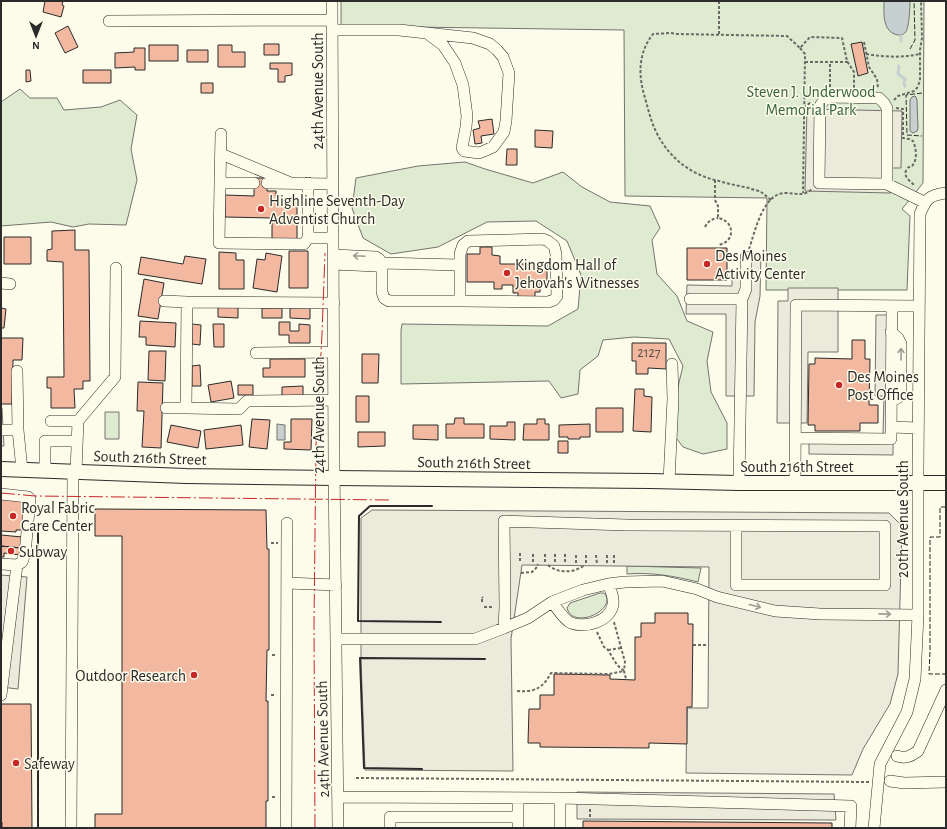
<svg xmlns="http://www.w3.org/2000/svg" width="947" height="829" font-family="'Alegreya Sans',sans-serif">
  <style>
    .green { fill: #deebd1; stroke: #74746e }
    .parking { fill: #eceadb; stroke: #74746e }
    .water { fill: #c7d0d0; stroke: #74746e }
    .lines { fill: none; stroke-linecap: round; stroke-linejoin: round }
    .stream { stroke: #c7d0d0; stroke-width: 3 }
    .building { fill: #f2b8a0; stroke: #2b2b2b }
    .minor-casing { stroke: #2b2b2b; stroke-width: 12 }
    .major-casing { stroke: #2b2b2b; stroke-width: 16 }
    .path { stroke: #6a6964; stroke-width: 2; stroke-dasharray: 3 2; stroke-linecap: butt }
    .minor { stroke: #fdfbea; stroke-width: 11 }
    .major { stroke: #fdfbea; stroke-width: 14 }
    .fence { stroke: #2b2b2b; stroke-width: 1; stroke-dasharray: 5 2; stroke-linecap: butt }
    .wall { stroke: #2b2b2b; stroke-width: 2 }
    .power { stroke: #c62828; stroke-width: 1; stroke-dasharray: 14 3 2 3; stroke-linecap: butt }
    .oneway { stroke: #9e9d94 }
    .poi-dot { fill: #c62828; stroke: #fdfbea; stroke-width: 1.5 }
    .labels { text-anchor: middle; stroke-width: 3; stroke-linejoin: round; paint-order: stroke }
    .number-label { font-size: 14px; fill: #5d4e48 }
    .street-label { font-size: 16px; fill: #2b2b2b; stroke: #fdfbea }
    .park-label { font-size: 16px; fill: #34623c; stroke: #fdfbea }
    .poi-label { font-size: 16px; fill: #2b2b2b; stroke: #fdfbea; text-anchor: start }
  </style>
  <rect width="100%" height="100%" fill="#fdfbea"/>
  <path class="green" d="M341 1H924L923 183 902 209 910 216 907 290H766L767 198 625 196 624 30 341 26Z
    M20 89 30 98H57L64 110 101 107 120 100 137 115 131 149 137 180 126 225 89 224 73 227 51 222 1 226V102Z
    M465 162 485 169 533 183 563 172 582 187 610 202 650 206 660 228 652 240 657 274 677 296 687 321 713 332 707 361 711 392 727 423V449L703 454 683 447 668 427 683 366 669 339 634 337 603 340 598 356 580 370 578 394 561 398 549 381 401 384V330L402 324 548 326 578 309 581 275 567 241 536 221 487 222 438 247 391 254 363 238 352 208 356 178 418 166Z
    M105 412H119V439H105Z
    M627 566 701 568 698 582C674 576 651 572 627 574Z
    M600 593H604C619 609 573 631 567 608L570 603Z"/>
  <path class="parking" d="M807 109 902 111 901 168H892L891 193 805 191Z
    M743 254H761L760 296 755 322 754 396H726V314H686L687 285 732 286V272L742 273Z
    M788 288H838V352H808L807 423H777L778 301H788Z
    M876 315H894L893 455 809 454V434H883L884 396H875Z
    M1 408H2L4 446H1Z
    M372 510 889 513 902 526 898 674 890 704 863 749 852 775 686 773 687 708H708L709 567 522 565 511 639 513 771 365 770 361 659V518Z
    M1 575 27 577 18 689 1 687Z
    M577 792 834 794 836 820 577 819Z"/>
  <path class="water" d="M884 1H910C910 8 909 24 907 29 906 33 902 36 898 35 882 32 884 14 884 1Z
    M915 96 916 97 917 100 918 128 917 131 913 133 910 131V100L912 97Z
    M277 424 285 425V440H277Z"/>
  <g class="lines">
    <path class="stream" d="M901 36V41
      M899 66 898 74 905 79 904 84 905 86"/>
  </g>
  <path class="building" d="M45 1H63L62 5 64 6 61 17 43 12Z
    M68 26 78 47 65 53 55 33Z
    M862 42 868 73 858 76 851 44Z
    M264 44H279V55H264Z
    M149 45H178V61H149Z
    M218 45H232V52H245V67H218Z
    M134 48H145V70H135V67L115 68V53L134 52Z
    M187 50H208V62H187Z
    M270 63H292V75L285 76V82H278V69H270Z
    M26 70H30L31 81 26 82Z
    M83 70H111V83H83Z
    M201 83H213V93H201Z
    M492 119 494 134 481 136 482 143 475 144 473 130 480 128 478 121Z
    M535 130 553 131 552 148 535 147Z
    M507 149H517V165H506Z
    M254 178H267V191H276V196H280V200H297V240H272V218L225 217V195L254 196Z
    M75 230V250H89L90 381H83V389H74L75 408H51V388H47V377H64L63 262 47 261V250L52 249V231Z
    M4 237H31V264H4Z
    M480 247H492V255L500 256V264H547V283H540V292H535V300H518V293H513V285H502V289H494V282H467V254H480Z
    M687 248H727V280H687Z
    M289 251H308V288H289Z
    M219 252 236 253V260H244V289H219Z
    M266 253 282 256 277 292 253 288 257 259 265 260Z
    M185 256 206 259 202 284 138 274 141 257 183 264Z
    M144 279 164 283 158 319 138 316Z
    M218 307H238V318L218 317Z
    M1 308 6 309 4 328H1Z
    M262 308H282V318H262Z
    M290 308H310V319L290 318Z
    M140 321 176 323 175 347 146 345V337H139Z
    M279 322H290V331H299V324L310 325V343H289V335H279Z
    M192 324 201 325 200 345 192 344Z
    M213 324H224V347H214Z
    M1 338H23L22 360H13L12 404H1Z
    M852 340H865V359H870L869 405H878V423H860V431H815V425H808L809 364H815V358L852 359Z
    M632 343H666V369L648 368V374H636V361H632Z
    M149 351H166L165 381 148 380Z
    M362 354H379L378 383H362Z
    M270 359H305V377H263V368H270Z
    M200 365 201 386H192V366Z
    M231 381 234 398 211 402 208 385Z
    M138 382 163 383 161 448 142 447 144 411H137Z
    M238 385H253V395H238Z
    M303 386V396H282V387Z
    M635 389H644V396L652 397 651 432 633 431Z
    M356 396H369V422H356Z
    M596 408H623V432H596Z
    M455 418H464V424H484V438H446V424H454Z
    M252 419 270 420 267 449 249 447Z
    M291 419H312L311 450 284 449V442H291Z
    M537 419H545V424H549V440H523L524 424H537Z
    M507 422H515V440L490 439V426H507Z
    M590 424V437H580V439H568V437H559V425Z
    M171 425 201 431 198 448 167 442Z
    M241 425 243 445 206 449 204 430Z
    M413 425H438V440L413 439Z
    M358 432H385V446L358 447Z
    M558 441H568V453H558Z
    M1 496 27 502 24 530H16V532L1 531Z
    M95 509 266 510 267 549H269V650H267L266 701H268V801H266V828H95V814H122V536H95Z
    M1 535 22 537 21 548 1 546Z
    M1 546 21 548 20 555 4 553V557H1Z
    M655 613H688V624H693L692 707H687V744L649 743V748L540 747V743H528L529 709H540V695H554V674L610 675V679L635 680V637H641V623H655Z
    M1 704H31L32 828H2V822H1Z
    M583 821 832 823V828H583Z"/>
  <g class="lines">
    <defs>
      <path id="minor" d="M332 1 334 464 338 828
        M109 21 332 20
        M332 30H399L473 38 490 44 497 50 503 57 509 73 506 121 504 132 493 147 484 151 479 153 464 151 462 148 466 127 467 116 463 85 455 63 443 45 428 34
        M221 134 220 183H254
        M221 154 291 183
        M220 183 219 243 304 244 308 238
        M267 183 333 184
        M308 183V238H333
        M887 184V108L884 103 879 98 831 97 824 100 820 106 819 183 887 184 924 202
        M543 239 548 241 554 246 556 254 557 296 554 300 548 302 460 301V254L463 245 468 241Z
        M334 255 376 257 379 259 382 263V292L384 298 389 301H460
        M334 264 375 266 378 265 382 263 459 265
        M1 283 10 284
        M690 299H742L739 483
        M742 299 746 289V257
        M164 301 187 302
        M334 303 187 302 186 408 239 409 247 401 334 400
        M256 353 334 352
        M17 371 18 430
        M891 401C896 399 900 398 901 392V344L898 338 891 332
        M166 408H186
        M51 421H78
        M891 427 918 428
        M1 430H18L22 470
        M795 438 891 439 892 306
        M45 471V441H77
        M76 472 78 421 115 377 116 268
        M669 481 673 399 672 364
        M795 483 796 305 919 306
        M1 494 28 497 30 499 25 554 22 562 17 565
        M1 564 17 565 1 695
        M287 583 336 585
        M552 602C558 609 563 619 571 623 586 628 609 622 613 605 614 598 611 590 608 584
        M504 628 505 607 504 521 627 525 885 526V585H736V525
        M337 639H475L504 628 528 618 552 602 583 590 608 584 625 582 662 581 697 589 717 597 775 611 820 614 918 615
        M897 756C906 759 911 756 918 751L946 690
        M890 781 904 783 946 782
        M338 797 560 798V828
        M560 798 851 806 850 828
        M71 828 73 472
        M286 828 287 523
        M390 828V817H518
        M518 828V798
        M874 828 880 764 907 712 915 679 918 615V470L920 214C926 199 929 195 946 193"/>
      <path id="major" d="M1 469 186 476 335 478 650 481 739 483H946"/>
    </defs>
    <use href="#minor" class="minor-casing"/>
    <use href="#major" class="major-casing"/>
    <path class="path" d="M719 1V35
      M864 42 869 67 877 79 878 88
      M800 48 805 54 803 193
      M866 54C885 57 901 58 920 54
      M805 62H848
      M830 87V62
      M894 100 898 96 914 91 917 88 920 81V50L922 38 921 1
      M804 108 811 102
      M896 108 903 109V138L909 139 913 141C916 147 918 160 912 166 909 168 909 166 907 169 902 176 910 181 914 185
      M715 180V200L718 206V218C735 221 736 242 718 245
      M771 200C767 197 764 194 761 192 758 190 753 190 749 188 739 186 729 184 719 181 690 175 666 156 654 127 650 118 648 108 645 98 638 75 638 53 653 34L671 33 676 34 787 36 800 48 810 37 842 38 847 61 854 72V89
      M705 227C708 221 712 219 718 218
      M749 249C755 232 763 192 786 193 797 193 803 197 812 189
      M271 543H278
      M520 553V562
      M533 554V563
      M545 554V563
      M555 554V563
      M565 554V563
      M576 555V563
      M586 555V564
      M596 555 597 564
      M607 555V564
      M614 555V564
      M548 565C559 574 574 573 585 565
      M521 573 532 572 537 567 538 564
      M482 602V597L483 598
      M484 607H494
      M614 622 625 662 624 671 626 679
      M597 632 604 647 608 650 617 665 624 671
      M693 645H708
      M608 650 621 648
      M272 655H277
      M517 691C535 692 542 689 551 673L609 674 624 671
      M271 695H276
      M356 778 869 782
      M272 797H277
      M590 809V818"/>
    <use href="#minor" class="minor"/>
    <use href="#major" class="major"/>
    <path class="fence" d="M910 49 915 40 914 1
      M922 93 906 95 907 135 922 136
      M946 507H940V537H930V651L929 674H946"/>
    <path class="wall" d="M432 506H370L359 516 358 621 441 622
      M422 769 364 768 360 658 485 659
      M38 828V532"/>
    <path class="power" d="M1 493 35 496 389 500
      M315 828 314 623 316 445 322 334 325 253"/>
  </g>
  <defs><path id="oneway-shaft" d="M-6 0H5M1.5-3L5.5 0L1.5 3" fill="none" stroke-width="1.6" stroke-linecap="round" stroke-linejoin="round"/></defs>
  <g class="oneway">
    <use href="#oneway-shaft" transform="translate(359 256) rotate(-177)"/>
    <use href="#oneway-shaft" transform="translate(901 354) rotate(-90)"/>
    <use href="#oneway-shaft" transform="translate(755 606) rotate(14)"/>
    <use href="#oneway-shaft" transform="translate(885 614) rotate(1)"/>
  </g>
  <g class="poi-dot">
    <circle cx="261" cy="209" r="4"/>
    <circle cx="707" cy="264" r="4"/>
    <circle cx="507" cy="273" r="4"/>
    <circle cx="839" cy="385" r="4"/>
    <circle cx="13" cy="516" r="4"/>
    <circle cx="11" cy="551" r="4"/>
    <circle cx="194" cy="675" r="4"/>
    <circle cx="16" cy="763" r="4"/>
  </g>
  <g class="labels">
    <g class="number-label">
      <text x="649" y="357">2127</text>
    </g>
    <g class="street-label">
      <text transform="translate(317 91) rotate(-90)" y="6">24th Avenue South</text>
      <text transform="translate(318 415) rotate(-90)" y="6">24th Avenue South</text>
      <text transform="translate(150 457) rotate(2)" y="6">South 216th Street</text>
      <text transform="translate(474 462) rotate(1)" y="6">South 216th Street</text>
      <text x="797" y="472">South 216th Street</text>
      <text transform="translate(902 519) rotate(-90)" y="6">20th Avenue South</text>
      <text transform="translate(322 739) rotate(-91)" y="6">24th Avenue South</text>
    </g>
    <g class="park-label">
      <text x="811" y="97">Steven J. Underwood<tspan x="811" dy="18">Memorial Park</tspan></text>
    </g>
    <g class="poi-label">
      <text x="269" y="206">Highline Seventh-Day<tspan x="269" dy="18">Adventist Church</tspan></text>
      <text x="715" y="261">Des Moines<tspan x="715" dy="18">Activity Center</tspan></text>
      <text x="515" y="270">Kingdom Hall of<tspan x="515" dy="18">Jehovah's Witnesses</tspan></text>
      <text x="847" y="382">Des Moines<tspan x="847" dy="18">Post Office</tspan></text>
      <text x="21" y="513">Royal Fabric<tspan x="21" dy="18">Care Center</tspan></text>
      <text x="19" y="557">Subway</text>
      <text x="186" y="681" text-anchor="end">Outdoor Research</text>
      <text x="24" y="769">Safeway</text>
    </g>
  </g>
  <rect width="947" height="829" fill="none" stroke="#2b2b2b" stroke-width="4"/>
  <g transform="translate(36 36) rotate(180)" stroke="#fdfbea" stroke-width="3" paint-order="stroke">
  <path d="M0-3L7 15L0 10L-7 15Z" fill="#2b2b2b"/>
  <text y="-6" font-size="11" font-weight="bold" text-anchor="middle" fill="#2b2b2b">N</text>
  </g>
</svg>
